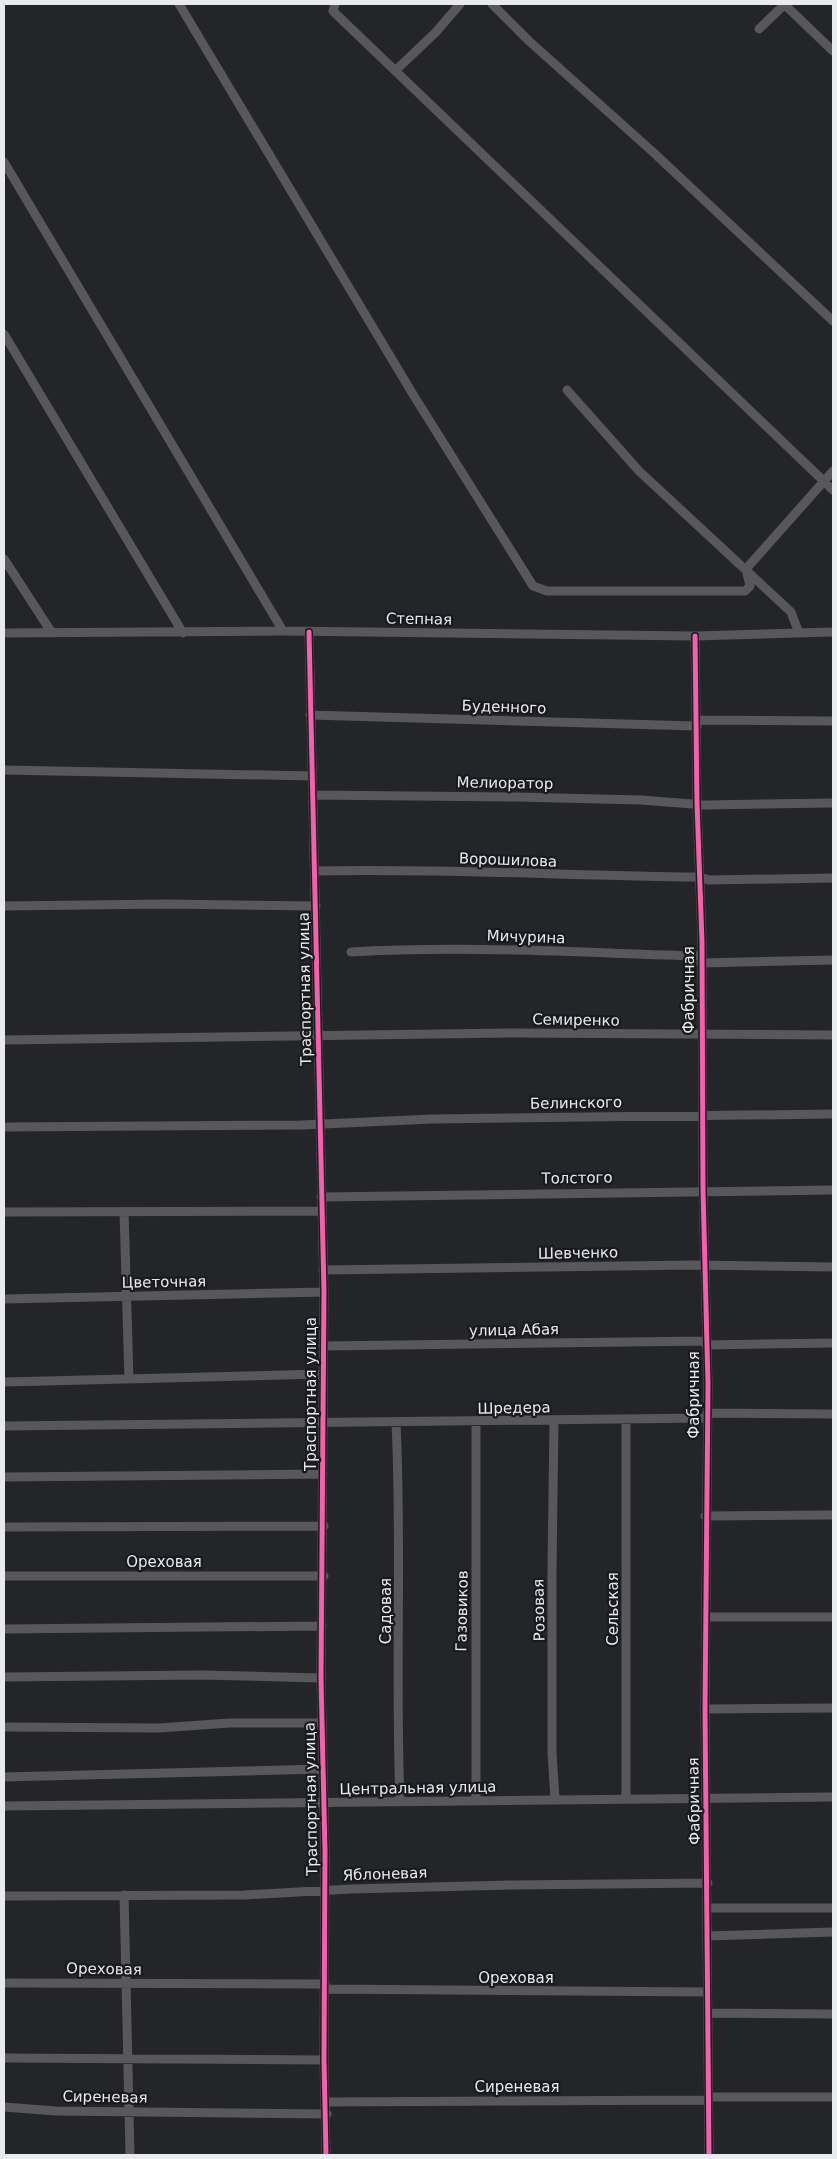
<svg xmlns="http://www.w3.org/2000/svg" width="837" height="2159" font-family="'DejaVu Sans',sans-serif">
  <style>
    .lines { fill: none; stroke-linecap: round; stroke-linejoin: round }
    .minor { stroke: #58585b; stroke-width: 9 }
    .cycleway-casing { stroke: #191a20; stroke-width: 8 }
    .cycleway { stroke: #f560ab; stroke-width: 5 }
    .labels { text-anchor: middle; stroke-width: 4.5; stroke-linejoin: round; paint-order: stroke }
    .street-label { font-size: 15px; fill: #e9eaee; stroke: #191a20 }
  </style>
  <rect width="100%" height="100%" fill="#242529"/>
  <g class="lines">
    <path class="minor" d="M179 4 414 396 533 586 547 591H745L750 586 746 569 833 471
      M335 4 333 11 337 15 833 490
      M492 4 529 41 654 153 833 321
      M784 4 833 51
      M759 29 785 4
      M395 71 436 32 460 4
      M4 162 283 631
      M4 334 183 633
      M567 390 639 471 791 612 799 633
      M4 559 52 633
      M309 632 324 1292 321 1678 325 1851 324 2060 326 2155
      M4 633 283 631 695 636 833 632
      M695 636 697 803 702 942 703 1190 708 1384 705 1709 709 2155
      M310 715 697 726
      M697 720 833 721
      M4 770 312 776
      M313 795 516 797 641 800 705 805 833 803
      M315 871C443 868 571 876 700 877L709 880 833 878
      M4 906 166 904 316 906
      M351 952C467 945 585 953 701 956
      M701 963 833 960
      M4 1040 515 1033 833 1035
      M4 1127 302 1125 432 1119 833 1114
      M321 1197 833 1190
      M4 1212 322 1211
      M124 1212 129 1379
      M323 1270 695 1265 833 1267
      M4 1299 324 1292
      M706 1345 833 1343
      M323 1346 706 1341
      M4 1382 322 1374
      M707 1413 833 1414
      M626 1419V1798
      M554 1421 552 1570V1753L555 1799
      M396 1422C402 1548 395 1675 400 1801
      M476 1422V1800
      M4 1426 707 1418
      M4 1477 323 1474
      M705 1516 833 1515
      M4 1527 324 1526
      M4 1576H324
      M706 1617H833
      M4 1629 322 1626
      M4 1677 202 1675 321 1678
      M705 1709 833 1708
      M4 1727 159 1728 229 1723H322
      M4 1777 322 1769
      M4 1806 833 1797
      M124 1895 130 2155
      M4 1896 244 1895 351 1889 510 1885 708 1883
      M708 1908H833
      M707 1936 833 1932
      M4 1983 325 1984
      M325 1989 707 1992
      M708 2013 833 2014
      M4 2058 324 2060
      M709 2097H833
      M326 2102 709 2100
      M4 2107 56 2111 327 2114"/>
    <defs>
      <path id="cycleway" d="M309 632 324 1292 321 1678 325 1851 324 2060 326 2155
        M695 636 697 803 702 942 703 1190 708 1384 705 1709 709 2155"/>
    </defs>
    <use href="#cycleway" class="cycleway-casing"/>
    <use href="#cycleway" class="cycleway"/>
  </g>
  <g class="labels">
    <g class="street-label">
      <text transform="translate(419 619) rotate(1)" y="5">Степная</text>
      <text transform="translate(504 707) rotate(2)" y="5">Буденного</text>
      <text transform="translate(505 783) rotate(1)" y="5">Мелиоратор</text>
      <text transform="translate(508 860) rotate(2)" y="5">Ворошилова</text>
      <text transform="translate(526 937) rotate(2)" y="5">Мичурина</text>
      <text transform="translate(305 989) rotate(-91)" y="5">Траспортная улица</text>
      <text transform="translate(689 990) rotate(-90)" y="5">Фабричная</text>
      <text transform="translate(576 1020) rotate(1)" y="5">Семиренко</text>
      <text transform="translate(576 1103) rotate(-1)" y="5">Белинского</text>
      <text transform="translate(577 1178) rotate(-1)" y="5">Толстого</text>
      <text transform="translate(578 1253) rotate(-1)" y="5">Шевченко</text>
      <text transform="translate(164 1282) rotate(-1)" y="5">Цветочная</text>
      <text transform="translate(514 1330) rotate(-1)" y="5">улица Абая</text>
      <text transform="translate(311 1394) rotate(-90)" y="5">Траспортная улица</text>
      <text transform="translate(694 1395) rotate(-90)" y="5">Фабричная</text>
      <text transform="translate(514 1408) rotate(-1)" y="5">Шредера</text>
      <text x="164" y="1567">Ореховая</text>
      <text transform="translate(613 1609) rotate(-90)" y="5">Сельская</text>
      <text transform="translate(539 1610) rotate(-91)" y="5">Розовая</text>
      <text transform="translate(386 1611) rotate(-90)" y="5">Садовая</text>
      <text transform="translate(462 1611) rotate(-89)" y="5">Газовиков</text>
      <text transform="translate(418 1788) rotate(-1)" y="5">Центральная улица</text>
      <text transform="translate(311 1799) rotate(-91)" y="5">Траспортная улица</text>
      <text transform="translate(694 1801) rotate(-91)" y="5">Фабричная</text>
      <text transform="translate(385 1874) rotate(-2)" y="5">Яблоневая</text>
      <text transform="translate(104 1969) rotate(1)" y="5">Ореховая</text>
      <text x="516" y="1983">Ореховая</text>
      <text x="517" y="2092">Сиреневая</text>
      <text transform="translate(105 2097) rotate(1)" y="5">Сиреневая</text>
    </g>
  </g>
  <rect width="837" height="2159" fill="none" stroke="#e9eaee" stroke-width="10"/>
</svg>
